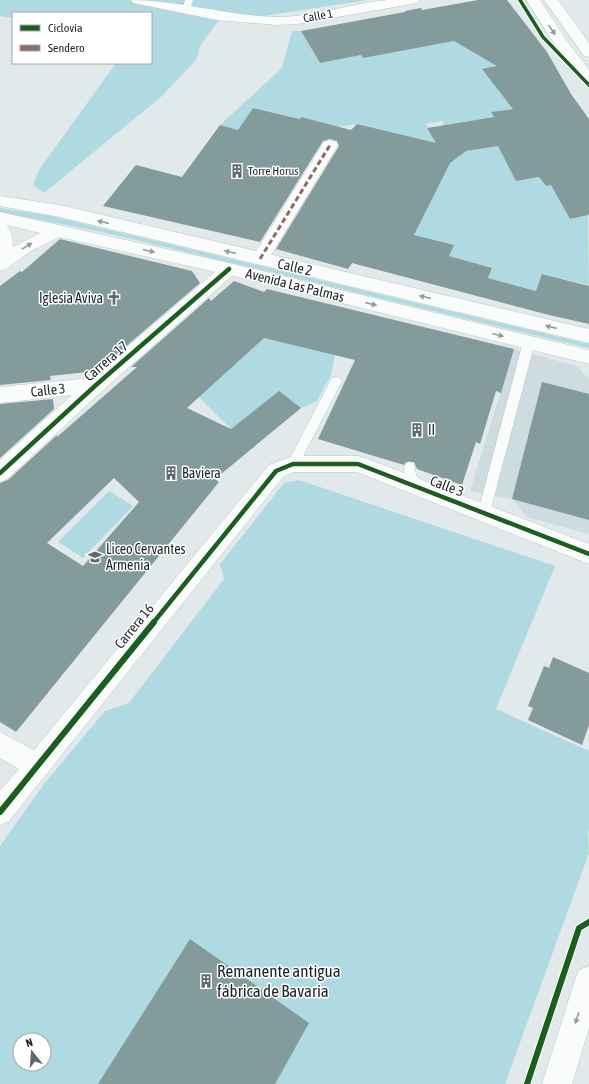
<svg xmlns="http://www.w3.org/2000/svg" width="589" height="1084" font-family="'Asap Condensed',sans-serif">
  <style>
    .built { fill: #ccdcdf }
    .green { fill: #b0dae2; fill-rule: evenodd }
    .building { fill: #849b9b; fill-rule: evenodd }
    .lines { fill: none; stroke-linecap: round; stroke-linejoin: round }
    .lane-casing { stroke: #bfc5c6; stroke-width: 1 }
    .street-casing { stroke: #bfc5c6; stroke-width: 1 }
    .secondary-casing { stroke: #bfc5c6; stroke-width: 1 }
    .lane { fill: #fafcfc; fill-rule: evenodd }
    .street { fill: #fafcfc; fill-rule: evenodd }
    .secondary { fill: #fafcfc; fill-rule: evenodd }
    .quiet { stroke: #8d6e63; stroke-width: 3; stroke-dasharray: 5.5 3; stroke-linecap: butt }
    .cycleway-far2-casing { stroke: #fff; stroke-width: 5.5 }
    .cycleway-far1-casing { stroke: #fff; stroke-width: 7 }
    .cycleway-casing { stroke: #fff; stroke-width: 8 }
    .cycleway-far2 { stroke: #1b5e20; stroke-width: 3.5 }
    .cycleway-far1 { stroke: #1b5e20; stroke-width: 4.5 }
    .cycleway { stroke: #1b5e20; stroke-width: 6 }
    .oneway { fill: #979b9b }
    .labels { text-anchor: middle; stroke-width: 3; stroke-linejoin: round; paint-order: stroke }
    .far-street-label { font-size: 12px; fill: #1e2425; stroke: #fff }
    .far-poi-label { font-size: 12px; fill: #1e2425; stroke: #fff; text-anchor: start }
    .street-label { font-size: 14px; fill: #1e2425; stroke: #fff }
    .poi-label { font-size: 14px; fill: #1e2425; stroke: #fff; text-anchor: start }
    .near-poi-label { font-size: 17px; fill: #1e2425; stroke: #fff; text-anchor: start }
  </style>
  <rect width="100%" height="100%" fill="#e1e9eb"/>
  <path class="built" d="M514 349 577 366 589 379V534L527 517 512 499 470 491Z"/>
  <path class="green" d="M0 0H367L264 16H249L226 11 201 44 196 60 162 96 44 193 33 185 39 170 116 63H151V13H13V18L0 16Z
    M292 31H301L320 63 361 55 363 58 454 41 482 57 498 54 508 63 482 70 493 82 523 107 491 112 494 117 444 125 442 121 426 124 438 147 457 158 466 151 528 141 507 162 517 181 539 177 546 186 564 183 575 201 561 203 570 219 588 216 589 285 542 274 536 291 488 278 492 268 449 256 414 235 447 168 398 134 357 124 338 127 253 108 238 130 220 125 282 68Z
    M0 208 51 216 589 344V348L102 232 0 212Z
    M264 335 335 355 331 375 317 401 301 408 279 392 231 429 199 397Z
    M299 480 555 566 496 709 589 751V829L588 833 589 853 505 1084H0V846L44 784 105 711 129 703 224 579 220 564 284 483ZM20 1040H44V1064H20Z
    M109 491 133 506 83 558 58 542Z"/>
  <path class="building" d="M478 0H507L547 52 571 94 589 119V215L570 219 551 185 546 186 539 177 516 181 498 146 466 151 450 163 414 235 454 245 449 256 492 268 488 278 536 291 542 274 589 286V324L549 315 352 263 348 269 276 249 339 146 337 141 330 139 323 141 260 242 103 206 136 165 182 177 220 125 238 130 253 108 300 119 301 117 351 130 357 124 436 143 427 128 494 117 491 112 513 109 482 69 497 66 454 41 363 58 361 55 320 63 301 31 405 12V11L421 8 422 10Z
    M60 239 192 271 200 283 97 371 50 376 51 380 0 385V286L20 271 22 272Z
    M234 281 264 292 267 289 514 349 501 393 496 391 480 444 476 442 462 485 417 469 414 462H406L404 465 318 439 355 360 264 338 187 408 231 429 279 391 301 408 215 479 219 482 16 732 0 722V483L8 480 57 435V437L137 367H131L209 298 211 301ZM114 478 139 502 83 566 47 543Z
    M542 382 589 394V520L512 499Z
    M53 399 54 409 0 458V404Z
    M553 657 589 673V725L582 745 528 720 533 708 528 706 544 666 549 668Z
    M190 939 309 1023 275 1084H98Z"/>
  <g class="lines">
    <defs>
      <path id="lane" d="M185 0H193L191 7 194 11 193 13H187L183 7Z
        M529 338 535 342 490 512 488 516 484 517 480 516 478 512 523 342Z
        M336 377 340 378 342 381 297 468 293 469 289 468 287 464 289 460 332 378Z
        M410 462 414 463 416 475 427 488 425 492C412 496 400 475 406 463Z"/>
      <path id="street" d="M131 0C180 0 227 16 277 17 314 17 351 3 388 0 398 0 409 0 419 0L417 3 412 4 297 24 277 25 217 20 138 4 133 3Z
        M330 140 336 142 338 145 266 263 260 265 254 263 251 259 254 255 322 145 324 142Z
        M229 263 235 265 238 269 235 273 103 390 7 479 0 482V460L72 395 0 403V387L91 378 223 265Z
        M293 456H358L365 458 589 544V564L357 472H294L283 477 9 821 0 825V791L19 769 0 758V732L34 750 269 465Z"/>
      <path id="secondary" d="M526 0H540L567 41 589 70V84L584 83 556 46Z
        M544 0H558L589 43V57L584 56Z
        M0 196 60 205 589 329V343L60 217 0 206Z
        M0 212 229 263 589 350V364L229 275 59 237 31 251 6 269 0 271ZM7 225 40 233 13 247 12 235Z
        M589 966V1028L572 1084H542L575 980 579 970Z"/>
    </defs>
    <use href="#lane" class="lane-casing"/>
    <use href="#street" class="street-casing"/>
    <use href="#secondary" class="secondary-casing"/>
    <use href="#lane" class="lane"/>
    <use href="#street" class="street"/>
    <use href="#secondary" class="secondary"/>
    <path class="quiet" d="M260 259 330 145"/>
    <defs>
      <path id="cycleway-far2" d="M520 0 543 37 589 85
        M228 270 229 269"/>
      <path id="cycleway-far1" d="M0 473 96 385 229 269
        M153 623 276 471 293 464H358L589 554"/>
      <path id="cycleway" d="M0 812 154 622
        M527 1084 579 928 589 922"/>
    </defs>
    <use href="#cycleway-far2" class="cycleway-far2-casing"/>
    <use href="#cycleway-far1" class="cycleway-far1-casing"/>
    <use href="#cycleway" class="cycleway-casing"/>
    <use href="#cycleway-far2" class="cycleway-far2"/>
    <use href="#cycleway-far1" class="cycleway-far1"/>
    <use href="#cycleway" class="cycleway"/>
  </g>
  <defs><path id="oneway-solid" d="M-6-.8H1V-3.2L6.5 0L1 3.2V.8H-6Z"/></defs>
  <g class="oneway">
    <use href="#oneway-solid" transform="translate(552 30) rotate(55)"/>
    <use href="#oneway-solid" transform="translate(103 222) rotate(-167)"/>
    <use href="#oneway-solid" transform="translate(27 246) rotate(-31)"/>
    <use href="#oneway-solid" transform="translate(149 251) rotate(13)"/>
    <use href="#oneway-solid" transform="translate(230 252) rotate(-167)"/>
    <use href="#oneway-solid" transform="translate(425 297) rotate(-167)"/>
    <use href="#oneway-solid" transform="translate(371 304) rotate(14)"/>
    <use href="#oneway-solid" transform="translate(551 327) rotate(-167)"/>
    <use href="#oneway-solid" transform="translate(498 335) rotate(14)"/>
    <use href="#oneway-solid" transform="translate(577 1018) rotate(108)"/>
  </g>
  <defs>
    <symbol id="building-bare" viewBox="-9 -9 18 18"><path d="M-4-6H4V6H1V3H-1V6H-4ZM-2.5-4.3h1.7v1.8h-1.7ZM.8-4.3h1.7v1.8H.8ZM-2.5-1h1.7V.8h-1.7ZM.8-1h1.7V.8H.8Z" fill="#62696a" stroke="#fff" stroke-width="2.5" paint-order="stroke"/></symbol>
    <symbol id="church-bare" viewBox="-9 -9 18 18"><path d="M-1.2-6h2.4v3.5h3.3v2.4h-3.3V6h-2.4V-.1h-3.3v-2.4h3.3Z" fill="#62696a" stroke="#fff" stroke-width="2.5" paint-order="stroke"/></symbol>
    <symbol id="university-bare" viewBox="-9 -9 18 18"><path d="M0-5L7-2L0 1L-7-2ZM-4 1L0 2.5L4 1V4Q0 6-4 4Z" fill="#62696a" stroke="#fff" stroke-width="2.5" paint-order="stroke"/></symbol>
  </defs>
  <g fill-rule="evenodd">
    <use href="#building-bare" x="227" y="161" width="20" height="20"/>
    <use href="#church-bare" x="104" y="288" width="20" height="20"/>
    <use href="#building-bare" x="407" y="420" width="20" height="20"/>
    <use href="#building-bare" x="161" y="463" width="20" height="20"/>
    <use href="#university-bare" x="85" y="547" width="20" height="20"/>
    <use href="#building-bare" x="196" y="971" width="20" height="20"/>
  </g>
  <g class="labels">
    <g class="far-street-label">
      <text transform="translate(318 16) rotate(-10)" y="4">Calle 1</text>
    </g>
    <g class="far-poi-label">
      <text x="248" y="175">Torre Horus</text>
    </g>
    <g class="street-label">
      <text transform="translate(295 267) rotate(13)" y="5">Calle 2</text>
      <text transform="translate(295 285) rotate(14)" y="5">Avenida Las Palmas</text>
      <text transform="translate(106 361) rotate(-41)" y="5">Carrera 17</text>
      <text transform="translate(48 390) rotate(-6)" y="5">Calle 3</text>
      <text transform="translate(447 486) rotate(21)" y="5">Calle 3</text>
      <text transform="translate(134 626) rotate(-51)" y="5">Carrera 16</text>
    </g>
    <g class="poi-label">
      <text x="103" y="303" text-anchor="end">Iglesia Aviva</text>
      <text x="428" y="435">II</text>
      <text x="182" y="478">Baviera</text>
      <text x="106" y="554">Liceo Cervantes<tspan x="106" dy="16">Armenia</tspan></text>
    </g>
    <g class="near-poi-label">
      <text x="217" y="977">Remanente antigua<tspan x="217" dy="20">fábrica de Bavaria</tspan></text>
    </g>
  </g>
  <rect x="12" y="12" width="140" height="52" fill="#ffffff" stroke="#a5a7a8"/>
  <rect x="20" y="25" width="20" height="6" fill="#1b5e20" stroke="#a5a7a8"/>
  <text x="48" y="32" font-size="12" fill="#1e2425">Ciclovía</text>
  <rect x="20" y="45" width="20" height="6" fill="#8d6e63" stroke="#a5a7a8"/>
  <text x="48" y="52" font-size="12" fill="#1e2425">Sendero</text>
  <g transform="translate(32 1052) rotate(343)"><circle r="19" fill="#ffffff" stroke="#a5a7a8"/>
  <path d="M0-3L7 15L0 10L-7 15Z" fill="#62696a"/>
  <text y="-6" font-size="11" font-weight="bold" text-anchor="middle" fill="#1e2425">N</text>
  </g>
</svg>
